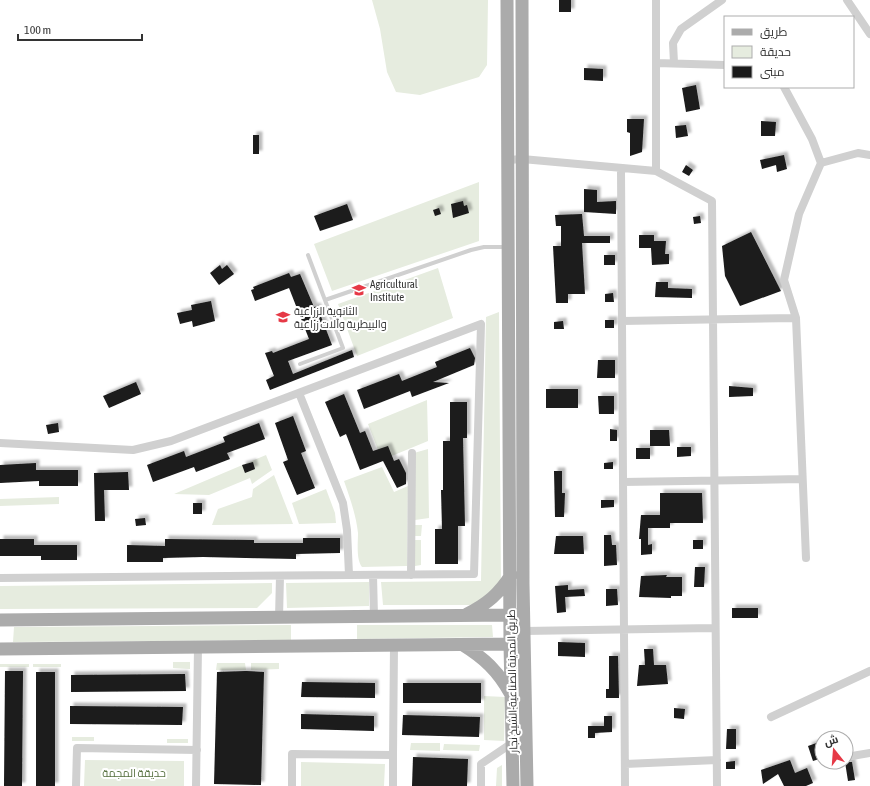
<svg xmlns="http://www.w3.org/2000/svg" width="870" height="786" font-family="'Asap Condensed',Cairo,sans-serif">
  <style>
    .green { fill: #e6ecdf }
    .building { fill: #1a1a1a; filter: url(#shadow) }
    .lines { fill: none; stroke-linecap: round; stroke-linejoin: round }
    .service { stroke: #d0d0d0; stroke-width: 4 }
    .minor { stroke: #d0d0d0; stroke-width: 8 }
    .primary { stroke: #ababab; stroke-width: 13 }
    .labels { text-anchor: middle; stroke-width: 4; stroke-linejoin: round; paint-order: stroke }
    .poi-label { font-size: 11px; fill: #333; stroke: #fff; text-anchor: start }
    .street-label { font-size: 11px; fill: #333; stroke: #fff }
    .park-label { font-size: 11px; fill: #56703f; stroke: #fff }
  </style>
  <defs>
    <filter id="shadow"><feDropShadow dx="3.5" dy="-3.5" stdDeviation="1" flood-color="#0004"/></filter>
  </defs>
  <rect width="100%" height="100%" fill="#fff"/>
  <path class="green" d="M372 0H488L487 65 479 77 420 95 396 92 387 72 380 29Z
    M479 182V241L332 291 314 244Z
    M438 268 453 318 357 356 338 304Z
    M499 312 501 588 489 598 470 605H383L381 582 481 581 486 317Z
    M427 400 428 441 382 460 368 424Z
    M428 449 429 518 415 520 414 453Z
    M266 455 272 470 252 484 250 478 209 495 174 494Z
    M382 467 394 492 408 486 407 566 362 567C356 559 358 544 358 533 356 515 350 498 344 481Z
    M274 475 293 524 212 525 218 509 252 497 253 489Z
    M326 489 335 513 336 523 299 524 292 503Z
    M59 497V504L0 506V499Z
    M415 525H422L421 536H415Z
    M415 540H421V565L415 566Z
    M369 582V606L287 608 286 583Z
    M272 583V593L257 608 0 609V586Z
    M291 625V640L13 642 14 627Z
    M357 625H492L493 637 357 639Z
    M173 662H190V669L173 668Z
    M217 663H245L246 670H216Z
    M251 663H279V669L251 670Z
    M0 664H29V667H0Z
    M33 664H61V667H33Z
    M484 696 505 697 504 741 484 740Z
    M72 737H94V741H72Z
    M167 739H188V743H167Z
    M411 743H440V751L410 750Z
    M444 744 480 745 479 751 443 750Z
    M85 760 184 761V786H84Z
    M301 762 385 764 384 786H301Z
    M502 765V786H496L497 768Z"/>
  <path class="building" d="M559 0H571V12H559Z
    M584 68 603 69V81L584 80Z
    M696 85 700 109 686 112 682 88Z
    M627 119H644L642 152 630 156V133L627 132Z
    M761 121 776 122 775 136H761Z
    M686 125 688 136 676 138 675 126Z
    M253 135H259V154H253Z
    M784 155 787 169 777 172 776 165 762 169 760 160Z
    M686 165 693 170 689 176 682 172Z
    M584 189 597 190V202L616 201V214L584 212Z
    M463 201 464 206 467 205 469 213 453 218 451 204Z
    M347 204 353 220 320 231 314 216Z
    M439 208 441 214 435 216 433 210Z
    M582 214 584 236H610V243H582L585 294H568V303H556L553 246H561V226H556L555 215Z
    M700 216 701 223 694 224 693 217Z
    M751 232 781 291 740 306 725 276 722 246Z
    M639 235H654V241H666L665 254H669V264L652 265 651 248H639Z
    M604 255H615V265H604Z
    M220 265 222 269 227 265 234 274 219 285 210 273Z
    M289 273 291 277 300 274 314 307 317 306 332 345 288 361 293 374 352 350 354 357 270 390 266 380 274 376 265 353 272 351 273 353 309 339 289 288 255 301 251 290 254 289 253 287Z
    M656 282H668V288L692 289V298L655 297Z
    M613 293 614 302H605V294Z
    M211 301 215 321 193 327 192 321 180 324 177 313 192 310 191 305Z
    M605 320H614V328H605Z
    M563 321 564 329H554V322Z
    M470 348 475 358 474 365 433 382 449 383 412 397 410 391 364 409 357 390 399 374 402 381 437 367 435 362Z
    M598 360H615V378H597Z
    M136 382 141 394 109 408 103 396Z
    M729 386 753 388V396L729 397Z
    M546 389H578V408H546Z
    M344 394 360 433 365 431 373 451 388 446 394 461 399 459 406 473V484L397 488 383 461 360 470 346 434 340 437 325 402Z
    M598 396H614V414H599Z
    M450 402H467V438H463L465 526H458V564H435V529H442L441 490H443V441H450Z
    M293 416 306 451 301 453 315 488 297 495 283 462 288 460 275 423Z
    M58 423 59 432 48 434 46 425Z
    M259 423 265 439 227 453 230 459 196 472 194 467 153 482 147 465 184 451 186 457 225 442 223 437Z
    M610 429 617 430V441H610Z
    M650 430H669L670 446H650Z
    M677 447H691V456L677 457Z
    M636 448H650V459H636Z
    M253 462 255 469 245 473 242 465Z
    M613 462V469H604V463Z
    M36 463V470H78V486H39V481L0 483V465Z
    M554 471H562V493H565L564 517H555Z
    M128 472 129 490H104L105 521H95L94 473Z
    M660 493H702L703 523H670V528H648V545L652 544V554L641 555V539H639L641 515H660Z
    M601 500H614V507L601 508Z
    M193 503H202V514H193Z
    M145 518 146 525 136 526 135 519Z
    M604 535H611L612 545H616L617 565 604 566Z
    M556 536H583L584 554H554Z
    M303 538H340V553L296 554V559L203 557 163 558V562H127V545L165 546V539L254 540V543H303Z
    M0 539H34V545H77V560H41V556H0Z
    M693 540H703V549H693Z
    M695 567H705L704 587H694Z
    M667 575 666 577H682V596H671V598L639 597 641 576Z
    M568 585V590L584 589 585 596 565 597 566 612 557 613 555 586Z
    M606 589H617L618 605 606 606Z
    M732 608H758V618H732Z
    M558 642 585 643V657L558 656Z
    M644 649H653L654 665H666L668 684 637 686 639 665H645Z
    M609 656H618L619 698H606V689H609Z
    M5 671H23L22 786H4Z
    M246 671 264 672 261 785 214 784 217 672Z
    M36 672H55V786H36Z
    M185 674 186 691 71 692V675Z
    M302 682 375 683V698L301 697Z
    M403 683H481V703H403Z
    M70 706 183 707 182 725 70 724Z
    M674 708 685 709 684 719 674 718Z
    M301 714 374 716V731L301 729Z
    M403 715 480 717 479 737 402 735Z
    M604 716H612V732L595 733V738H588V726H604Z
    M727 729H736V749H726Z
    M822 741V758L813 761 808 746Z
    M413 757 468 759 467 786H412Z
    M790 760 795 773 807 768 813 783 806 786H784L778 774 763 784 761 770Z
    M735 761V769H726V762Z
    M845 762H852L855 780 848 781Z"/>
  <g class="lines">
    <path class="service" d="M325 300 471 250 484 247H506
      M300 364 343 348 308 255"/>
    <path class="minor" d="M847 0 870 34
      M656 63 725 65
      M674 63 673 43 681 29 722 0
      M784 87 812 139 821 163 858 153 870 155
      M508 160 522 159 656 171 712 201 717 786
      M621 170 625 786
      M656 171V0
      M622 321 796 318
      M299 393 343 503 347 530 349 575
      M0 443 133 450 171 441 481 324 474 574 0 578
      M623 482 802 479
      M806 558 796 318 784 280 799 214 821 163
      M373 575 374 617
      M411 575 412 453
      M279 618 280 576
      M524 631 714 628
      M771 717 870 671
      M846 757 870 753
      M625 764 717 760
      M76 786 77 748 197 750
      M196 786 198 647
      M292 786V754L393 755 394 646
      M393 786V755
      M481 786V764L512 743"/>
    <path class="primary" d="M507 0 510 644 513 786
      M522 0 523 584 527 786
      M467 614C487 604 499 594 511 575
      M0 620 518 615
      M463 645C484 658 498 671 510 693
      M0 649 518 644"/>
  </g>
  <defs>
    <symbol id="university-bare" viewBox="-9 -9 18 18"><path d="M0-5L7-2L0 1L-7-2ZM-4 1L0 2.5L4 1V4Q0 6-4 4Z" fill="#e63946" stroke="#fff" stroke-width="2.5" paint-order="stroke"/></symbol>
    <symbol id="school-bare" viewBox="-9 -9 18 18"><path d="M0-5L7-2L0 1L-7-2ZM-4 1L0 2.5L4 1V4Q0 6-4 4Z" fill="#e63946" stroke="#fff" stroke-width="2.5" paint-order="stroke"/></symbol>
  </defs>
  <g fill-rule="evenodd">
    <use href="#university-bare" x="349" y="280" width="20" height="20"/>
    <use href="#school-bare" x="273" y="307" width="20" height="20"/>
  </g>
  <g class="labels">
    <g class="poi-label">
      <text x="370" y="288">Agricultural<tspan x="370" dy="13">Institute</tspan></text>
      <text x="294" y="315">الثانوية الزراعية<tspan x="294" dy="13">والبيطرية وآلات زراعية</tspan></text>
    </g>
    <g class="street-label">
      <text transform="translate(512 681) rotate(-91)" y="4">طريق المدينة الصناعية-الشيخ نجار</text>
    </g>
    <g class="park-label">
      <text x="134" y="777">حديقة المجمة</text>
    </g>
  </g>
  <rect x="724" y="16" width="130" height="72" fill="#ffffff" stroke="#adadad"/>
  <rect x="732" y="29" width="20" height="6" fill="#ababab" stroke="#adadad"/>
  <text x="760" y="36" font-size="12" fill="#333333">طريق</text>
  <rect x="732" y="46" width="20" height="12" fill="#e6ecdf" stroke="#adadad"/>
  <text x="760" y="56" font-size="12" fill="#333333">حديقة</text>
  <rect x="732" y="66" width="20" height="12" fill="#1a1a1a" stroke="#adadad"/>
  <text x="760" y="76" font-size="12" fill="#333333">مبنى</text>
  <g transform="translate(834 750) rotate(343)"><circle r="19" fill="#ffffff" stroke="#adadad"/>
  <path d="M0-3L7 15L0 10L-7 15Z" fill="#e63946"/>
  <text y="-6" font-size="11" font-weight="bold" text-anchor="middle" fill="#333333">ش</text>
  </g>
  <path d="M18 34v6h124v-6" fill="none" stroke="#333333" stroke-width="2"/>
  <text x="24" y="34" font-size="12" fill="#333333" stroke="#ffffff" stroke-width="3" paint-order="stroke">100 m</text>
</svg>
